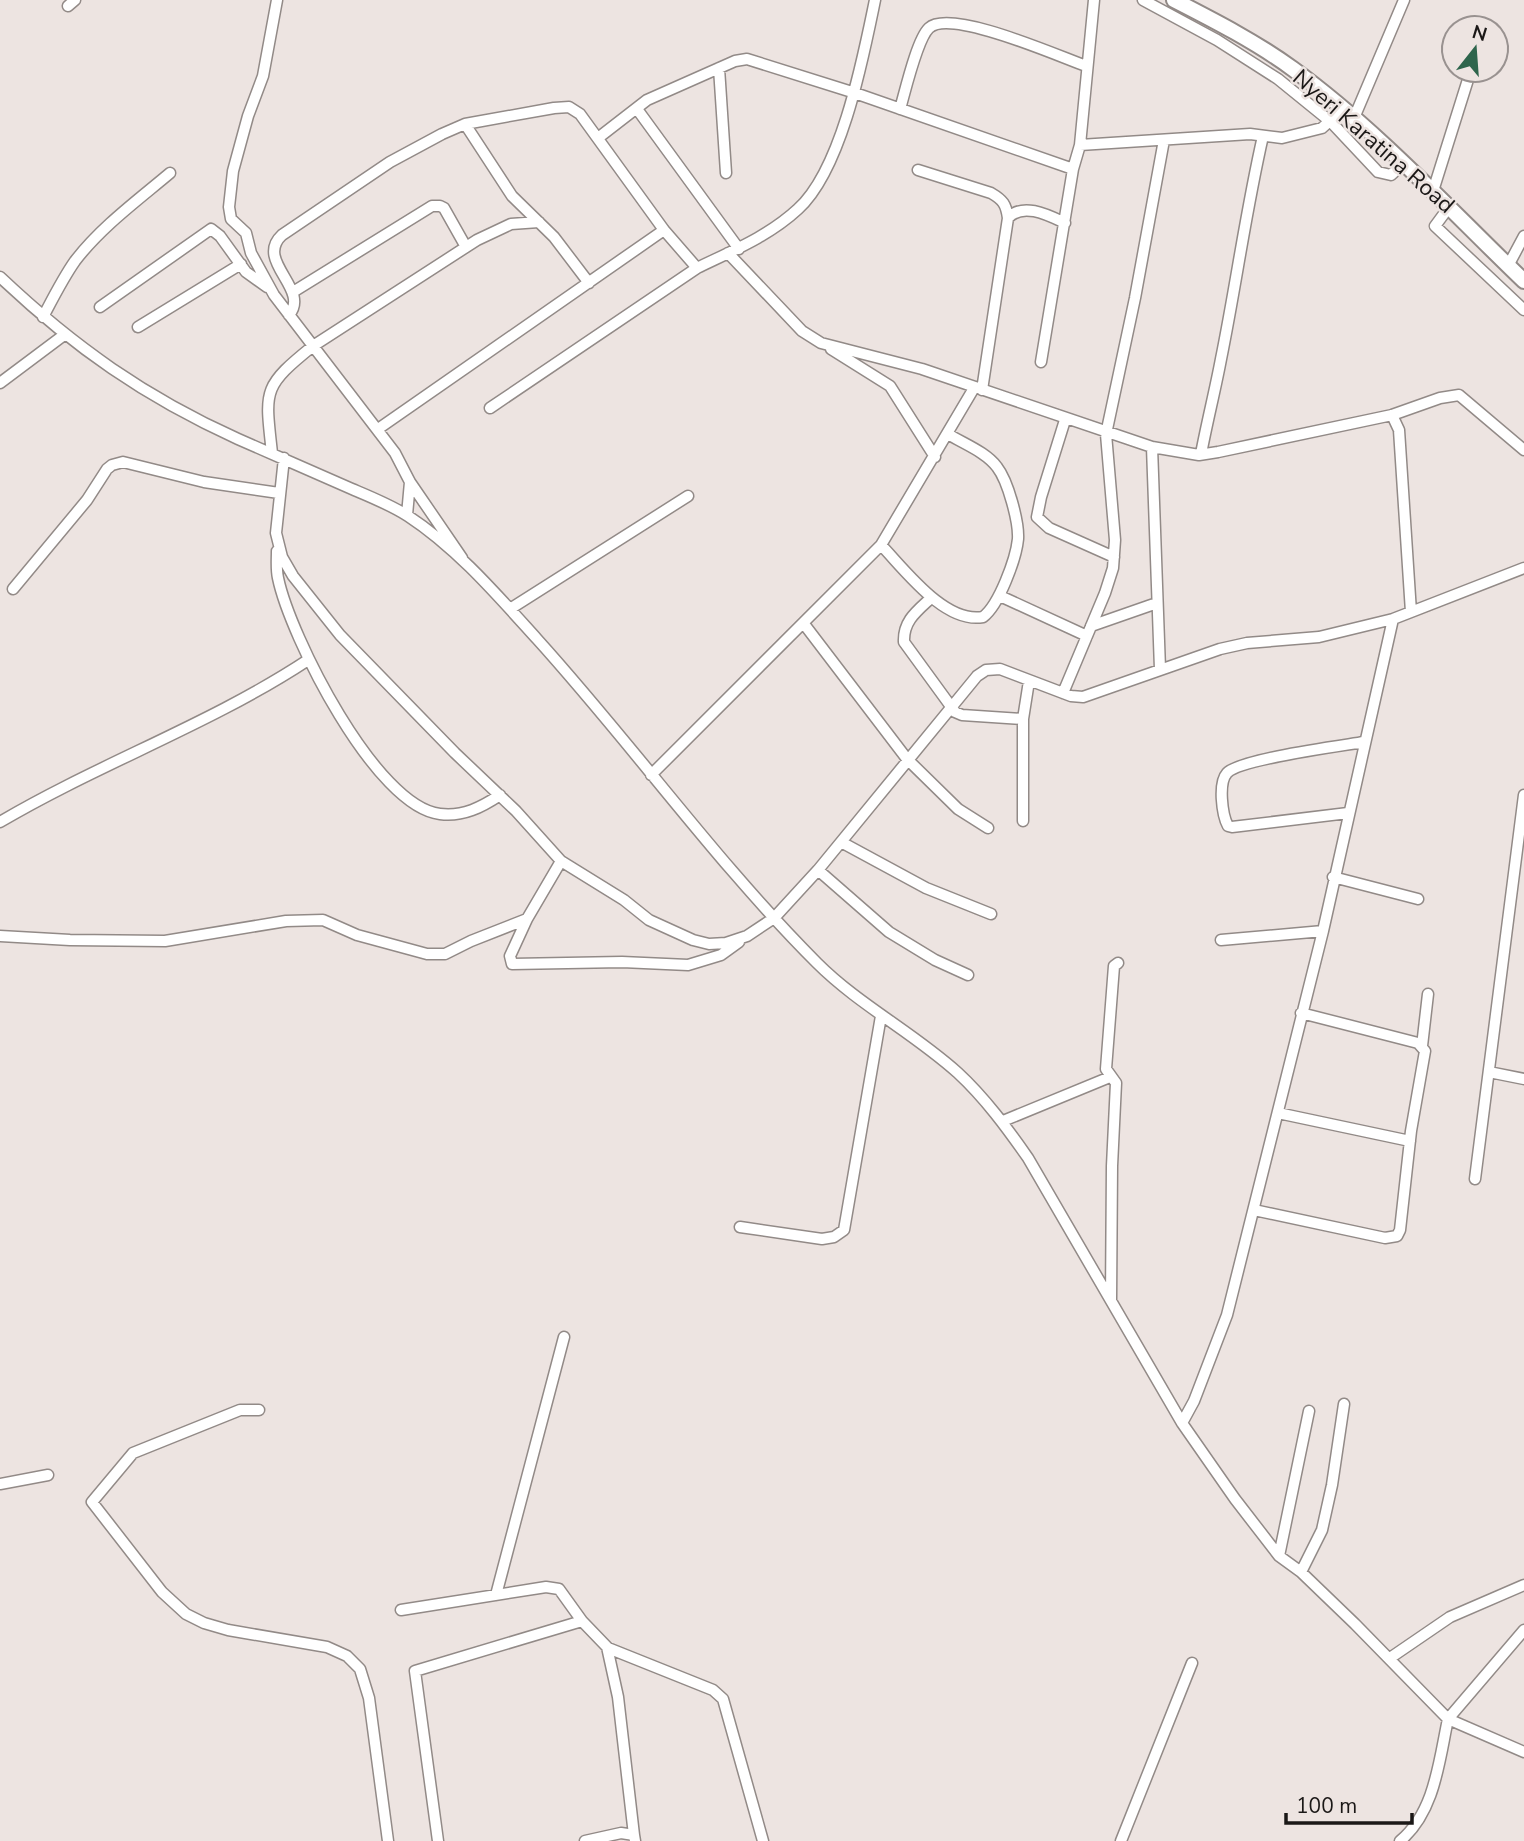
<svg xmlns="http://www.w3.org/2000/svg" width="1524" height="1841" font-family="'Nunito Sans',sans-serif">
  <style>
    .lines { fill: none; stroke-linecap: round; stroke-linejoin: round }
    .minor-casing { stroke: #928a87; stroke-width: 13 }
    .highway-casing { stroke: #928a87; stroke-width: 18 }
    .minor { stroke: #fff; stroke-width: 10 }
    .highway { stroke: #fff; stroke-width: 14 }
    .labels { text-anchor: middle; stroke-width: 5; stroke-linejoin: round; paint-order: stroke }
    .street-label { font-size: 23px; fill: #1b1817; stroke: #ede4e1 }
  </style>
  <rect width="100%" height="100%" fill="#ede4e1"/>
  <g class="lines">
    <defs>
      <path id="minor" d="M277 0 263 76 248 116 233 171 229 207 231 219 246 233 251 253 274 295 395 453 410 482 407 515
        M1143 0 1217 40 1278 79 1331 122 1378 172 1391 175 1404 163
        M68 6 75 0
        M719 68 726 173
        M637 109 739 249
        M900 109C905 92 917 39 929 28 950 8 1058 56 1086 66
        M1354 118 1404 0
        M465 124 512 196 554 237 589 283
        M598 138 647 100 735 61 747 59 852 92 1073 169 1080 145 1094 0
        M1080 145 1250 134 1282 138 1322 128 1344 108
        M918 170 991 193C1003 200 1006 204 1008 218L982 390
        M1433 191 1471 70
        M1449 207 1435 226 1524 310
        M1008 218C1023 202 1048 215 1065 223
        M728 253 802 331 821 343 922 369 1152 447 1199 455 1218 452 1392 415 1440 398 1459 395 1524 450
        M1508 266 1524 236
        M0 277C74 347 145 397 238 439 276 456 314 472 352 489 371 497 391 505 408 516 457 548 498 596 537 639 633 745 716 862 817 963 859 1005 914 1033 958 1073 985 1098 1007 1128 1028 1158L1182 1423 1235 1499 1279 1556 1301 1572 1355 1624 1448 1719C1439 1761 1435 1812 1400 1841
        M293 292 432 206H440L444 208 466 247
        M100 307 211 229 220 236 246 272 267 287
        M289 315C311 289 254 261 282 235L390 162 442 134 465 124 554 108 569 107 580 114 664 230 697 268C732 251 769 236 798 209 842 169 863 58 875 0
        M43 317C53 298 63 278 75 261 101 227 138 200 170 173
        M138 327 241 264
        M831 349 890 386 935 457
        M1041 362 1073 169
        M0 383 64 335
        M490 408 697 268
        M1392 415 1399 430 1411 612
        M1065 420 1041 497 1037 517 1049 528 1114 557
        M378 429 664 230
        M1152 447 1160 669
        M272 453C265 390 262 387 313 346L477 240 511 224 539 222
        M1201 454C1207 422 1215 391 1221 359 1236 285 1246 210 1263 136
        M284 458 276 533 282 557 293 576 340 635 455 753 516 811 561 861 624 900 649 920 693 940 709 944 726 943 747 936 774 918 818 870 977 676 986 670 1000 669 1071 696 1083 697 1220 649 1247 643 1319 637 1393 619 1524 568
        M410 482 462 558
        M881 545C905 570 945 624 983 617 999 605 1016 559 1018 539 1019 522 1008 481 997 467 986 452 964 444 948 434
        M277 551C277 560 276 569 278 578 290 636 376 807 440 814 463 817 482 807 500 795
        M13 589 87 500 107 469 112 465 123 462 204 482 279 493
        M1000 596 1087 636
        M931 598C917 611 903 621 904 642L955 712 962 715 1023 719
        M510 609 688 496
        M804 624 907 759 958 809 988 828
        M1091 626 1157 603
        M1063 693 1105 593 1113 568 1115 540 1106 434 1135 298 1164 140
        M651 775 881 545 974 388
        M1348 813 1232 827 1228 826C1222 815 1218 783 1227 773 1240 759 1340 746 1364 742
        M1023 821V719L1029 681
        M0 822C100 763 211 724 308 660
        M841 842 926 888 991 914
        M818 870 889 932 935 960 968 975
        M1333 877 1418 899
        M527 919 510 956 512 964 622 962 688 965 721 955 739 942
        M0 936 70 940 165 941 286 921 323 920 357 935 427 954H445L471 941 527 919 561 861
        M1221 940 1323 931
        M1422 1046 1428 994
        M1489 1072 1524 1079
        M1278 1113 1410 1141
        M1003 1121 1110 1077
        M1475 1179 1524 795
        M1254 1210 1385 1238 1397 1236 1400 1230 1411 1131 1425 1051 1418 1043 1301 1013
        M740 1227 822 1239 834 1237 844 1230 881 1016
        M1111 1300 1112 1166 1116 1083 1106 1069 1114 966 1118 963
        M259 1410H240L133 1453 92 1502 162 1592 186 1614 204 1623 228 1630 327 1647 347 1656 360 1669 369 1698 388 1841
        M1182 1423 1194 1401 1227 1315 1323 931 1393 619
        M0 1484 48 1475
        M1279 1556 1309 1411
        M1301 1572 1322 1530 1332 1485 1344 1404
        M496 1595 564 1337
        M401 1610 546 1587 559 1589 582 1621 608 1648 713 1690 723 1699 763 1841
        M1524 1630 1448 1719 1524 1752
        M607 1647 618 1697 634 1835
        M1390 1658 1450 1617 1524 1585
        M438 1841 415 1671 582 1621
        M585 1841 621 1833 634 1835 635 1841
        M1121 1841 1192 1663"/>
      <path id="highway" d="M1174 0C1215 21 1256 42 1293 69 1378 131 1449 209 1524 281"/>
    </defs>
    <use href="#minor" class="minor-casing"/>
    <use href="#highway" class="highway-casing"/>
    <use href="#minor" class="minor"/>
    <use href="#highway" class="highway"/>
  </g>
  <g class="labels">
    <g class="street-label">
      <text transform="translate(1374 141) rotate(41)" y="8">Nyeri Karatina Road</text>
    </g>
  </g>
  <g transform="translate(1475 49) rotate(17)"><circle r="33" fill="#ede4e1" stroke="#999290" stroke-width="2"/>
  <path d="M0-5L12 26L0 18L-12 26Z" fill="#2e654c"/>
  <text y="-10" font-size="19" font-weight="bold" text-anchor="middle" fill="#1b1817">N</text>
  </g>
  <path d="M1286 1813v10h126v-10" fill="none" stroke="#1b1817" stroke-width="3.5"/>
  <text x="1296" y="1813" font-size="21" fill="#1b1817" stroke="#ede4e1" stroke-width="5" paint-order="stroke">100 m</text>
</svg>
